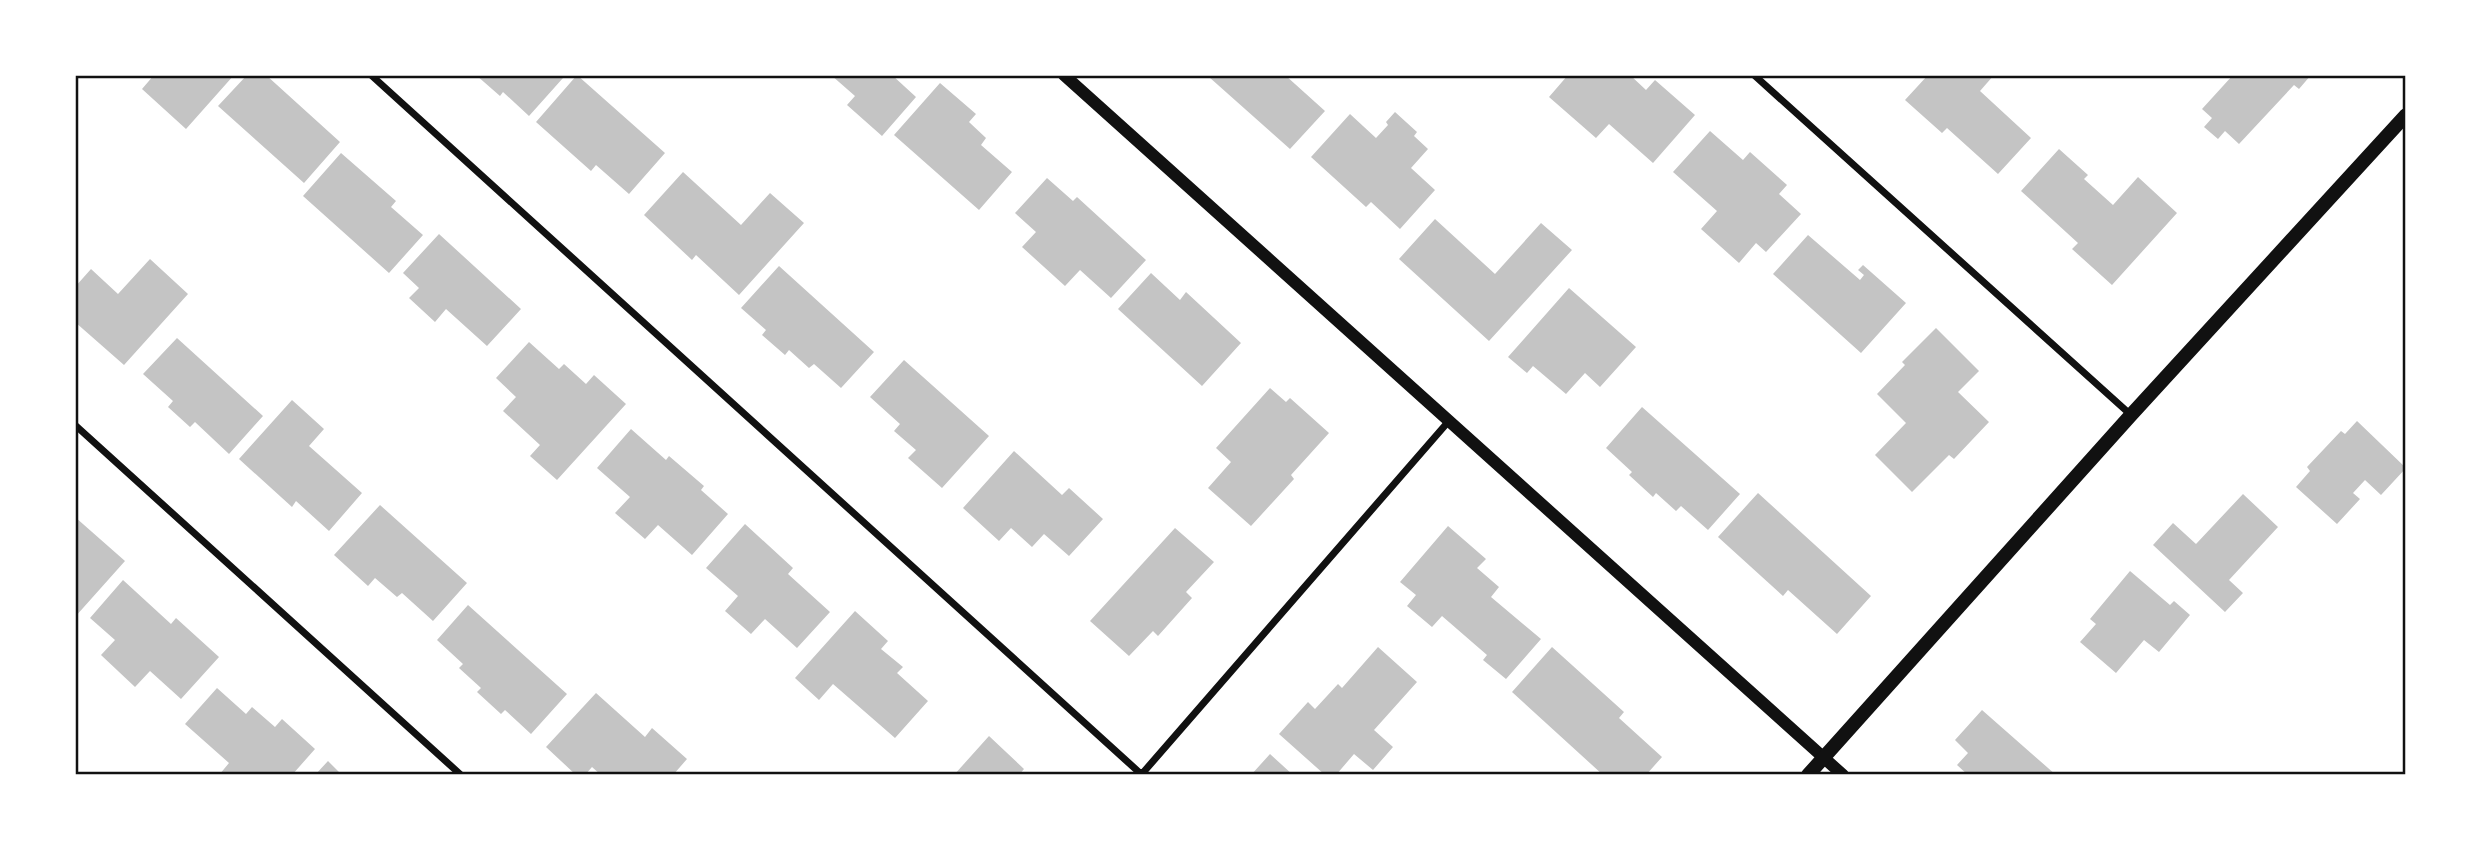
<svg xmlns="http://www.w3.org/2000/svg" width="2481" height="850" font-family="'Alegreya Sans',sans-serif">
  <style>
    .building { fill: #c4c4c4 }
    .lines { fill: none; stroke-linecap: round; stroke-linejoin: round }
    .minor { stroke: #111; stroke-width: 7 }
    .tertiary { stroke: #111; stroke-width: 12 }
    .secondary { stroke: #111; stroke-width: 14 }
    .neatline { fill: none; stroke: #111; stroke-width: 2.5 }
  </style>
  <rect width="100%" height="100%" fill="#fff"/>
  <path class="building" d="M154 75H234L186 129 142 89Z
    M247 75H266L340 142 304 183 218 106Z
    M476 75H560L563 78 529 116 503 92 500 96Z
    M577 75 665 153 629 194 596 165 591 171 536 122Z
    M831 75H892L916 97 882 136 847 105 855 96Z
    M1210 75H1285L1325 111 1290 149 1209 77Z
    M1568 75H1630L1646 90 1655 80 1695 115 1653 163 1609 124 1596 138 1549 97Z
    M1928 75H1994L1980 91 2031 138 1998 174 1947 128 1942 133 1905 100Z
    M2233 75H2311L2299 89 2294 85 2239 144 2225 131 2218 139 2204 127 2212 118 2202 109Z
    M940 83 976 114 969 122 986 138 981 145 1012 172 979 210 894 135Z
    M1395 112 1417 132 1414 136 1428 149 1411 168 1435 190 1400 229 1371 202 1366 207 1311 157 1350 114 1376 138 1388 125 1386 122Z
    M1710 131 1743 160 1750 152 1787 185 1779 194 1801 214 1766 252 1756 243 1739 263 1701 229 1717 211 1673 172Z
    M2059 149 2088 175 2084 179 2113 205 2138 177 2177 213 2112 285 2072 249 2078 243 2021 191Z
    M341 153 396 201 391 207 423 235 389 273 303 196Z
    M683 172 741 225 770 193 804 223 739 295 696 255 692 260 644 215Z
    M1047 178 1073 201 1077 197 1146 260 1111 298 1080 270 1065 286 1022 247 1036 232 1015 213Z
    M1435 219 1495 274 1541 223 1572 250 1489 341 1399 259Z
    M439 234 521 309 487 346 446 309 435 322 409 298 419 288 403 273Z
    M1808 235 1860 280 1864 275 1858 270 1863 265 1906 303 1861 353 1773 274Z
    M150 259 188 294 124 365 75 322V287L91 269 118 294Z
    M779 266 874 352 841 388 814 364 809 368 789 350 785 355 762 335 766 330 741 308Z
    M1151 273 1180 300 1186 292 1241 343 1202 386 1118 309Z
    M1569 288 1636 347 1600 387 1585 373 1566 394 1533 366 1527 373 1508 357Z
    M1936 328 1979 371 1958 392 1989 422 1954 459 1949 455 1912 492 1875 455 1906 423 1877 394 1905 365 1902 362Z
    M177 338 263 416 229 454 195 422 190 427 168 407 173 401 143 374Z
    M529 342 559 369 564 364 586 384 594 375 626 404 557 480 530 456 540 445 503 411 516 397 496 378Z
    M904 360 989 436 942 488 908 458 916 450 894 431 900 424 870 397Z
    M1270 388 1286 402 1290 398 1329 433 1291 475 1294 479 1251 526 1208 488 1231 462 1216 448Z
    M292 400 324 429 309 446 362 493 329 531 296 501 292 507 239 459Z
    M1642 407 1740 494 1708 530 1681 506 1676 511 1656 493 1653 497 1629 475 1632 472 1606 448Z
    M2357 421 2406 468 2381 495 2365 480 2353 493 2360 499 2337 524 2296 487 2310 471 2307 467 2341 431 2345 434Z
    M631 429 666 460 669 456 704 486 701 490 728 514 692 555 658 525 645 539 615 513 630 497 597 468Z
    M1014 451 1062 495 1069 488 1103 519 1069 556 1044 534 1032 547 1011 528 999 541 963 508Z
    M1758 493 1871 596 1837 634 1788 590 1783 596 1718 537Z
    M2243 494 2278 527 2229 580 2243 593 2225 612 2153 545 2173 523 2196 544Z
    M380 505 467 583 433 621 402 593 397 597 375 578 368 586 334 555Z
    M75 517 125 561 75 617Z
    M745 524 793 568 788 574 830 612 797 648 765 619 751 634 725 611 738 596 706 568Z
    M1448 526 1486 559 1477 568 1499 587 1491 597 1541 639 1506 679 1483 660 1487 655 1442 616 1432 627 1407 606 1416 595 1400 582Z
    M1175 528 1214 562 1186 592 1192 598 1158 636 1153 631 1129 656 1090 621Z
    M2130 571 2170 605 2174 601 2190 615 2159 652 2144 640 2116 673 2080 642 2096 624 2090 619Z
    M123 580 171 624 176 618 219 657 181 699 150 671 135 687 101 655 115 640 90 618Z
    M468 605 567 694 531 734 505 710 501 714 477 692 481 688 459 668 463 664 437 640Z
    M855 611 888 641 881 649 903 667 897 673 928 701 895 738 833 684 819 700 795 678Z
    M1378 647 1417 682 1374 730 1393 747 1373 770 1354 754 1336 775H1325L1279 734 1308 702 1315 709 1338 684 1342 688Z
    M1552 647 1624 712 1619 718 1662 757 1646 775H1603L1512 692Z
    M217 688 246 714 252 707 275 727 282 719 315 749 292 775H219L229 763 185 724Z
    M596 693 645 737 652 728 687 759 673 775H628L626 773 624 775H601L592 767 585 775H576L546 747Z
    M1982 710 2056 775H1968L1957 765 1968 753 1955 740Z
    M989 736 1024 769 1019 775H954Z
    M1270 754 1293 775H1251Z
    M328 761 342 775H315Z"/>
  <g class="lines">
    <path class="minor" d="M371 75 1141 774
      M1754 75 2131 415
      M75 425 461 775
      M1141 775 1448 422"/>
    <path class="tertiary" d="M1064 75 1843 775"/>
    <path class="secondary" d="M1808 775 2131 415 2406 115"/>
  </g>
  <rect width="2481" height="850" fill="none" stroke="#ffffff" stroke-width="154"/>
  <rect x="77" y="77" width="2327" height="696" class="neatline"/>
</svg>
